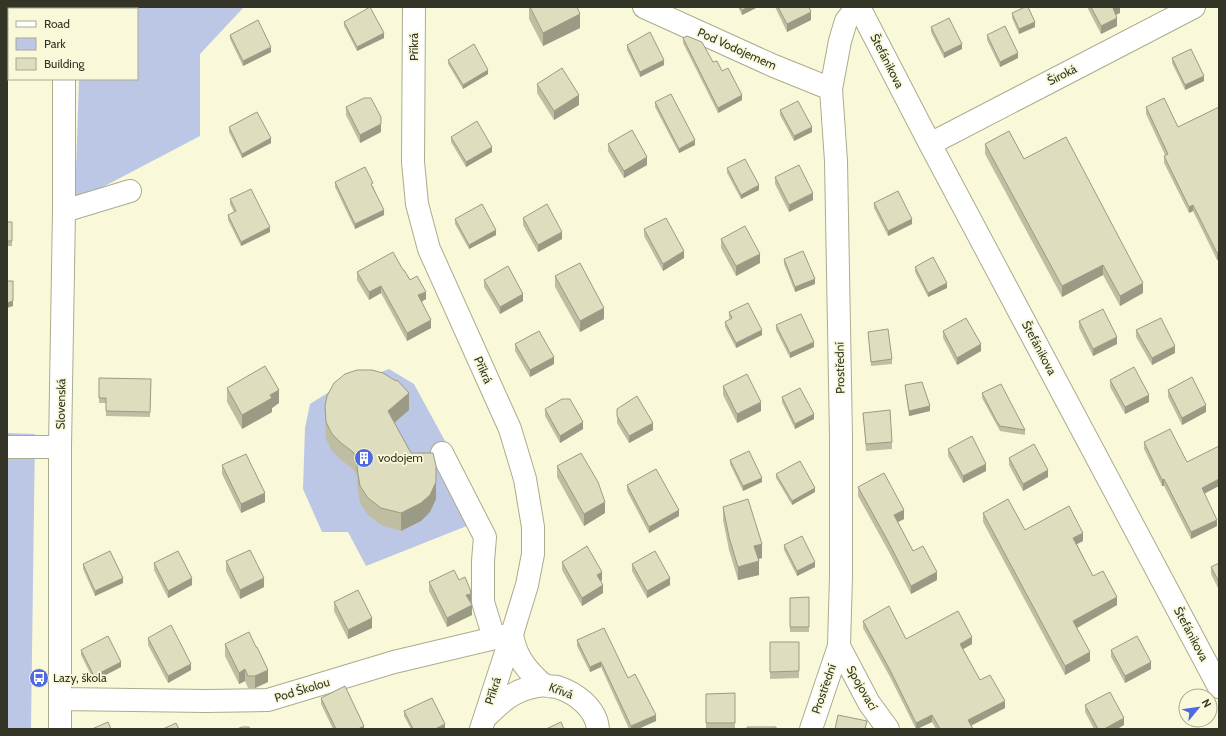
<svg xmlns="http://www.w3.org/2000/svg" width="1226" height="736" font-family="Cabin,sans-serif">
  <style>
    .green { fill: #bcc7e6 }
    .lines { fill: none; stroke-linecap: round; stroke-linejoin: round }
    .minor-casing { stroke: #acab8d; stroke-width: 24 }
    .minor { stroke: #fff; stroke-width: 22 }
    .wall { fill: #bfbea3 }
    .shaded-wall { fill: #9b9b85 }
    .building { fill: #deddbe; stroke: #9b9b85 }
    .labels { text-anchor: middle; stroke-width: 3.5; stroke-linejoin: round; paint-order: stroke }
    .street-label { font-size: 12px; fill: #343427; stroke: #f9f9d9 }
    .poi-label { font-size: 12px; fill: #343427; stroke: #f9f9d9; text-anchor: start }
  </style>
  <rect width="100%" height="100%" fill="#f9f9d9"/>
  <path class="green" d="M82 7H244L200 54V136L99 189 75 200 79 79H137V9H82Z
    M389 369 414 384 487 518 366 566 348 532H322L303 489 305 428 310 404 329 392Z
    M7 433 35 434 31 729H7Z"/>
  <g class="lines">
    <defs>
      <path id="minor" d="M414 7 413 162 417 204 429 249 510 429 525 479 533 527V554L527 585 512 634 481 729
        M644 7 774 66 831 89
        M859 7 930 144 1219 687
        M64 9V7
        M930 144 1194 7
        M64 211 130 191
        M7 447H60
        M442 453 485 537 483 561V602L494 638
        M512 634C515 653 523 666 537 679 539 681 542 684 545 685 548 687 553 686 557 687 576 693 596 708 598 729
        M839 646 869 703 888 729
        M61 699 206 701 268 700 394 662 512 634
        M486 717C505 698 517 688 544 685
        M60 729V447L64 211V79
        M811 729 839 646 841 576V437L836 161 831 89 840 41 846 21 857 7"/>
    </defs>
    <use href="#minor" class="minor-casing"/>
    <use href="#minor" class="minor"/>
  </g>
  <path class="wall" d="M7 7 9 9V32H7Z
    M529 7H577L580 28 543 46 529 19Z
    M738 7H758L742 15Z
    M775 7H809L811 20 787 32Z
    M1087 7H1120V13L1116 15 1117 26 1101 34Z
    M1012 13 1035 27 1019 34 1012 18Z
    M344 22 384 38 357 51 344 26Z
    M931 27 962 49 944 58 931 32Z
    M230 35 271 52 243 66 230 39Z
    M987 35 1018 58 1000 67 987 40Z
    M683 38 713 62 722 71 742 100 718 113 683 43Z
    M627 45 664 65 640 77 627 50Z
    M1172 58 1204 81 1185 90 1172 63Z
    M448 60 488 74 463 89 448 64Z
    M537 84 579 105 554 120 537 93Z
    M655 102 695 145 679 153 655 107Z
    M346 107 381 132 360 143 346 115Z
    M1146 107 1178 127 1219 107V259L1217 260 1193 211 1189 213 1164 163V156L1165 155 1146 114Z
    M780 110 812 132 794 141 780 115Z
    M229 127 271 143 242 158 229 132Z
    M451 137 492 152 466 167 451 142Z
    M608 144 647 165 624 178 608 151Z
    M985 144 1024 159 1143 293 1120 306 1103 275 1062 297 985 154Z
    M727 168 759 190 741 199 727 173Z
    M775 177 813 200 789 212 775 184Z
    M335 182 373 186 384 215 355 229 335 187Z
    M230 199 270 232 241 246 228 220V215L234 212 230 204Z
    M874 203 912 224 888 236 874 208Z
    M523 218 562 239 538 252 523 225Z
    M455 219 496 235 469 249 455 224Z
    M7 222H12V246H7Z
    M644 229 684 258 663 271 644 236Z
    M721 239 760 263 736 276 721 248Z
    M784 259 815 284 795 292 784 264Z
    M915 267 947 288 928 297 915 272Z
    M403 270 426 299 422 302 431 328 407 341 381 293 369 300 357 280V272Z
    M555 276 604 319 580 332 555 287Z
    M484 280 523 301 500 314 484 287Z
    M729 312 762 335 736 348 725 327V322L730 319 729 317Z
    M1079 321 1117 344 1093 356 1079 328Z
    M776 325 814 347 790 358 776 330Z
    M1136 330 1175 353 1152 365 1136 337Z
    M943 331 981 351 957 365 943 338Z
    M868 332 892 359V364L871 366Z
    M515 344 554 364 530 377 515 351Z
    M99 378 151 379 150 417 106 416V403H99Z
    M1110 380 1149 402 1125 414 1110 387Z
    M905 385 930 411 909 416 905 389Z
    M723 386 761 411 737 423 723 395Z
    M227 388 279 403 272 408V412L242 429 227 402Z
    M1168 390 1206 412 1182 425 1168 397Z
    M982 393 1025 430V435L1000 431 982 398Z
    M782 397 814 419 795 429 782 402Z
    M325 406 409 410 395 423 411 453 436 483V499L430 512 421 521 401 531 381 525 368 515 360 503 357 485V476L353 469 341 460 332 451 326 439 325 423Z
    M545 409 583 429 560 443 545 416Z
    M617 409 653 430 629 443 617 423Z
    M863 413 892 442V449L866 451Z
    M1144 442 1187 462 1204 494 1217 526 1191 539 1164 486H1162L1144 449Z
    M948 449 986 471 963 483 948 456Z
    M1009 458 1048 477 1023 491 1009 465Z
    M730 460 762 482 743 491 730 464Z
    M222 465 265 502 241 513 222 474Z
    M557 466 605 513 584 526 557 477Z
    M776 474 815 492 792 505 776 478Z
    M627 485 679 516 649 533 627 491Z
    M858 487 904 519 898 522 913 551 937 580 911 594 889 552 858 496Z
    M723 507 762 558 758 559 759 575 738 580 729 550 723 520Z
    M983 513 1025 530 1083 541 1077 544 1093 576 1117 605 1077 628 1090 661 1065 675 983 522Z
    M784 545 815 567 797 576 784 550Z
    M226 561 264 587 240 599 226 571Z
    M562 562 602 580 601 581 603 593 582 606 562 570Z
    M154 563 192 585 168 598 154 570Z
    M1219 563V590L1211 574V567Z
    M83 564 123 583 95 596 83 569Z
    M632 564 670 585 647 598 632 571Z
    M429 582 471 603 472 615 447 627 429 591Z
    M809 597V632H790V598Z
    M334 602 372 628 348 639 334 611Z
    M863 621 906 639 972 644 963 649 980 680 1005 708 971 726 973 729H936L932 722 917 729H916L890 677 863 628Z
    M148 638 191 670 168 683 148 645Z
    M577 640 628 678 656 721 638 729H629L601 667 590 672 577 646Z
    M770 642H799V678L770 679Z
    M225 644 268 682 255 688H248L245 681 239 684 225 656Z
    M81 650 121 667 94 681 81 655Z
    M1111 650 1151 669 1125 683 1111 657Z
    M735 693V729H706V694Z
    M321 698 364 729H333L321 704Z
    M1085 705 1124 725 1117 729H1094L1085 712Z
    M404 711 445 729H411L404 716Z"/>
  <path class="shaded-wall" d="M749 7H758L742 15V10Z
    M1116 7H1120V13L1113 16V8Z
    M811 12V20L787 32V24Z
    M580 14V28L543 46V33Z
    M1117 18V26L1101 34V26Z
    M1035 22V27L1019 34V29Z
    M384 33V38L357 51V47Z
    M962 44V49L944 58V53Z
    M271 47V52L243 66V61Z
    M1018 53V58L1000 67V62Z
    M664 60V65L640 77V72Z
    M488 70V74L463 89V85Z
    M1204 76V81L1185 90V85Z
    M579 95V105L554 120V111Z
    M742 95V100L718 113V108Z
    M381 124V132L360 143V135Z
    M812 127V132L794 141V136Z
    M271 138V143L242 158V154Z
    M695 140V145L679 153V149Z
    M492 147V152L466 167V162Z
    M647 157V165L624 178V171Z
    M759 185V190L741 199V195Z
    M813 193V200L789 212V205Z
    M1193 205V211L1189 213V207Z
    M384 210V215L355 229V224Z
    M912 219V224L888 236V231Z
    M270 227V232L241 246V242Z
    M496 230V235L469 249V245Z
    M562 232V239L538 252V245Z
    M684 251V258L663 271V264Z
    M1219 252V259L1217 260V253Z
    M760 254V263L736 276V266Z
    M1103 265V275L1062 297V286Z
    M815 279V284L795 292V287Z
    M947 283V288L928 297V293Z
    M1143 283V293L1120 306V296Z
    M381 286V293L369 300V292Z
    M426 292V299L418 303V295Z
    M523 294V301L500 314V307Z
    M13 301V306L7 308V303Z
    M604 308V319L580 332V321Z
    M431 320V328L407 341V333Z
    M762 330V335L736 348V343Z
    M1117 337V344L1093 356V349Z
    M814 342V347L790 358V353Z
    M981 344V351L957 365V358Z
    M1175 346V353L1152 365V358Z
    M554 357V364L530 377V370Z
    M279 390V403L272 408V412L242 429V415L270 395Z
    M409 393V410L388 428V411Z
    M1149 395V402L1125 414V407Z
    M761 402V411L737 423V414Z
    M1206 405V412L1182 425V418Z
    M930 406V411L909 416V411Z
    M814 414V419L795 429V424Z
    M583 422V429L560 443V436Z
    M653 423V430L629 443V436Z
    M986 464V471L963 483V476Z
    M436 466V499L430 512 421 521 401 531V513Z
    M1048 470V477L1023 491V484Z
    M762 478V482L743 491V486Z
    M1164 479V486H1162V480Z
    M1219 479V486L1202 495V488Z
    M815 488V492L792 505V501Z
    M265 493V502L241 513V504Z
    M605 502V513L584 526V514Z
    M679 510V516L649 533V527Z
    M904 510V519L894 524V515Z
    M1217 520V526L1191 539V532Z
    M1083 533V541L1073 546V538Z
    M762 544V558L754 560V546Z
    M759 561V575L738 580V567Z
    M815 562V567L797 576V571Z
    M602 572V580L597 583V575Z
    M937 572V580L911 594V586Z
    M123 578V583L95 596V591Z
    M192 578V585L168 598V591Z
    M264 578V587L240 599V590Z
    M670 578V585L647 598V591Z
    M603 585V593L582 606V598Z
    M471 594V603L466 595Z
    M1117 597V605L1073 630V621Z
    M472 605V615L447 627V618Z
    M372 618V628L348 639V630Z
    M972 637V644L960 651V644Z
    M1090 652V661L1065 675V666Z
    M121 662V667L94 681V676Z
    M601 662V667L590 672V667Z
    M1151 662V669L1125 683V676Z
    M191 664V670L168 683V676Z
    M245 669V681L239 684V673Z
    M268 670V682L255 688V676Z
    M1005 701V708L968 727V720Z
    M656 715V721L638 729H631V726Z
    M932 715V722L917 729H916V723Z
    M1124 718V725L1117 729H1104Z
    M445 724V729H435Z
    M364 726V729H358Z"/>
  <path class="building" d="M7 7H14V9H9V27H7Z
    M370 7 384 33 357 47 344 22Z
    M530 7H577L580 14 543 33Z
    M740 7H749L742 10Z
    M778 7H809L811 12 787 24Z
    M1025 7H1028L1035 22 1019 29 1012 13Z
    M1091 7H1116L1113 8 1117 18 1101 26Z
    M949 18 962 44 944 53 931 27Z
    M258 20 271 47 243 61 230 35Z
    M1005 26 1018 53 1000 62 987 35Z
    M650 32 664 60 640 72 627 45Z
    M687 36 702 42 713 62 717 61 722 71 728 68 742 95 718 108 683 38Z
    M474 44 488 70 463 85 448 60Z
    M1191 49 1204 76 1185 85 1172 58Z
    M562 68 579 95 554 111 537 84Z
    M671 94 695 140 679 149 655 102Z
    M364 98H371L381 117V124L360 135 346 107Z
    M1164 98 1178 127 1219 107V252L1217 253 1193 205 1189 207 1164 156 1168 154 1146 107Z
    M798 101 812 127 794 136 780 110Z
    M257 112 271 138 242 154 229 127Z
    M477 121 492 147 466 162 451 137Z
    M632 130 647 157 624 171 608 144Z
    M1009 131 1024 159 1066 137 1143 283 1120 296 1103 265 1062 286 985 144Z
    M745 159 759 185 741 195 727 168Z
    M799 165 813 193 789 205 775 177Z
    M365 167 373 183 371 184 384 210 355 224 335 182Z
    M251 189 270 227 241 242 228 215 236 211 230 199Z
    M898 191 912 219 888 231 874 203Z
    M482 204 496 230 469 245 455 219Z
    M547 204 562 232 538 245 523 218Z
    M666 218 684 251 663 264 644 229Z
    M7 222H12V241H7Z
    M745 226 760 254 736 266 721 239Z
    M803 251 815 279 795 287 784 259Z
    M393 252 403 270H404L410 280 417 276 426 292 418 295 431 320 407 333 381 286 369 292 357 272Z
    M933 257 947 283 928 293 915 267Z
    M580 263 604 308 580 321 555 276Z
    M508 266 523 294 500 307 484 280Z
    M7 281H13V301L7 303Z
    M748 303 762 330 736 343 725 322 732 318 729 312Z
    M1103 309 1117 337 1093 349 1079 321Z
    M801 314 814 342 790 353 776 325Z
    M966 318 981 344 957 358 943 331Z
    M1161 318 1175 346 1152 358 1136 330Z
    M888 329 892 359 871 362 868 332Z
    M539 331 554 357 530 370 515 344Z
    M265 366 279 390 270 395 272 398 242 415 227 388Z
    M1134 367 1149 395 1125 407 1110 380Z
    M357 370H372L383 373 396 381 397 380 409 393 388 411 411 453H433L436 466V482L430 495 421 503 401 513 381 508 368 498 360 486 357 468 358 461 353 452 341 443 332 434 326 422 325 406 327 396 334 383 345 374Z
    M747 374 761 402 737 414 723 386Z
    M1192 377 1206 405 1182 418 1168 390Z
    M99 378 151 379 150 412 106 411V398H99Z
    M922 382 930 406 909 411 905 385Z
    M1001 384 1025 430 1000 426 996 420 982 393Z
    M800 388 814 414 795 424 782 397Z
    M637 396 653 423 629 436 617 416V409Z
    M562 399H570L583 422 560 436 545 409Z
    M890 410 892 442 866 444 863 413Z
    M1170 429 1187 462 1219 446V479L1202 488 1217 520 1191 532 1164 479 1162 480 1144 442Z
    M972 436 986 464 963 476 948 449Z
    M1034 444 1048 470 1023 484 1009 458Z
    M749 451 762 478 743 486 730 460Z
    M581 453 598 482 605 502 584 514 557 466Z
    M246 454 265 493 241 504 222 465Z
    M800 461 815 488 792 501 776 474Z
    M656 469 679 510 649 527 627 485Z
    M884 473 904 510 894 515 913 551 923 546 937 572 911 586 889 543 858 487Z
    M748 499 762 544 754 546 759 561 738 567 729 537 723 507Z
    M1008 499 1025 530 1069 506 1083 533 1073 538 1093 576 1103 571 1117 597 1073 621 1090 652 1065 666 983 513Z
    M802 536 815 562 797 571 784 545Z
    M587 546 602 572 597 575 603 585 582 598 562 562Z
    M250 550 264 578 240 590 226 561Z
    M110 551 123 578 95 591 83 564Z
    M178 551 192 578 168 591 154 563Z
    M655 551 670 578 647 591 632 564Z
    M1219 563V582L1211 567Z
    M454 570 459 580 465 577 470 589 471 594 466 595 472 605 447 618 429 582Z
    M358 590 372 618 348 630 334 602Z
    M809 597V627H790V598Z
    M889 606 906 639 958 611 972 637 960 644 980 680 990 675 1005 701 968 720 973 729H940L932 715 916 723 890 670 863 621Z
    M171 625 191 664 168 676 148 638Z
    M604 628 628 678 635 674 656 715 631 726 601 662 590 667 577 640Z
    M249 632 256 647H257L268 670 255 676H248L245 669 239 673 225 644Z
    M108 636 121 662 94 676 81 650Z
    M1137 636 1151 662 1125 676 1111 650Z
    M770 642H799V671L770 672Z
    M345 686 364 726 358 729H336L321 698Z
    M1110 692 1124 718 1104 729H1098L1085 705Z
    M735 693V723H706V694Z
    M432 698 445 724 435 729H413L404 711Z
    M838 715 867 721 865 729H835Z
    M108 722 111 729H92Z
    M561 722 564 729H546Z
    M176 723 179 729H163Z
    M242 727H249L250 729H237Z
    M747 727H776V729H747Z"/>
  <defs>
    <symbol id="building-disc" viewBox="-11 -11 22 22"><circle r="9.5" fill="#506be0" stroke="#f9f9d9"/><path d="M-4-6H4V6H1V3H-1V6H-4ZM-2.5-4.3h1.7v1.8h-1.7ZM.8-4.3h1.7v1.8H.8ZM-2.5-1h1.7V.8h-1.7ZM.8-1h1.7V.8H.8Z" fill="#fff"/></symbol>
    <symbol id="bus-disc" viewBox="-11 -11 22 22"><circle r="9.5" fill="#506be0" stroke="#f9f9d9"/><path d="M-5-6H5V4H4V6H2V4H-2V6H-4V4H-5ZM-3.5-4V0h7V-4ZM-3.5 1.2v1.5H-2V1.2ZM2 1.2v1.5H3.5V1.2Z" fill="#fff"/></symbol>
  </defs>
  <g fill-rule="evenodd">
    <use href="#building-disc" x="353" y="447" width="22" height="22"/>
    <use href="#bus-disc" x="28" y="667" width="22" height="22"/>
  </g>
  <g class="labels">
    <g class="street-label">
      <text transform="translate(414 47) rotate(-90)" y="4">Příkrá</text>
      <text transform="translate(737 49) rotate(24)" y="4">Pod Vodojemem</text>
      <text transform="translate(887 61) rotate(63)" y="4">Štefánikova</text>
      <text transform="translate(1062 75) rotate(-27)" y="4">Široká</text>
      <text transform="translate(1039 348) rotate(62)" y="4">Štefánikova</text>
      <text transform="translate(840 368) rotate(-91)" y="4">Prostřední</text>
      <text transform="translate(483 370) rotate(66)" y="4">Příkrá</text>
      <text transform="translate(61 404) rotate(-89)" y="4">Slovenská</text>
      <text transform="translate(1191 634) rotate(62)" y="4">Štefánikova</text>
      <text transform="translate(862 688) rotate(60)" y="4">Spojovací</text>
      <text transform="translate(824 689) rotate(-71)" y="4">Prostřední</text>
      <text transform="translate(302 690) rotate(-17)" y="4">Pod Školou</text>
      <text transform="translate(493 691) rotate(-72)" y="4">Příkrá</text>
      <text transform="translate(561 691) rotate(21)" y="4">Křivá</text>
    </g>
    <g class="poi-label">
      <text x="378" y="462">vodojem</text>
      <text x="53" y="682">Lazy, škola</text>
    </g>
  </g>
  <rect width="1226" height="736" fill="none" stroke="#343427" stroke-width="16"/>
  <rect x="8" y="8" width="130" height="72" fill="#f9f9d9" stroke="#aaaa92"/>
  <rect x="16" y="21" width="20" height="6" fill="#ffffff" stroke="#aaaa92"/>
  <text x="44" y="28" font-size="12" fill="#343427">Road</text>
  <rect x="16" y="38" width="20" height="12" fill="#bcc7e6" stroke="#aaaa92"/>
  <text x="44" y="48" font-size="12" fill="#343427">Park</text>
  <rect x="16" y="58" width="20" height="12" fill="#deddbe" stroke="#aaaa92"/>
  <text x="44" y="68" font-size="12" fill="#343427">Building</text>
  <g transform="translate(1198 708) rotate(61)"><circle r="19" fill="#f9f9d9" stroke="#aaaa92"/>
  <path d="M0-3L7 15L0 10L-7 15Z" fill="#506be0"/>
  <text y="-6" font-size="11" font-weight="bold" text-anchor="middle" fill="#343427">N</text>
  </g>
</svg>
